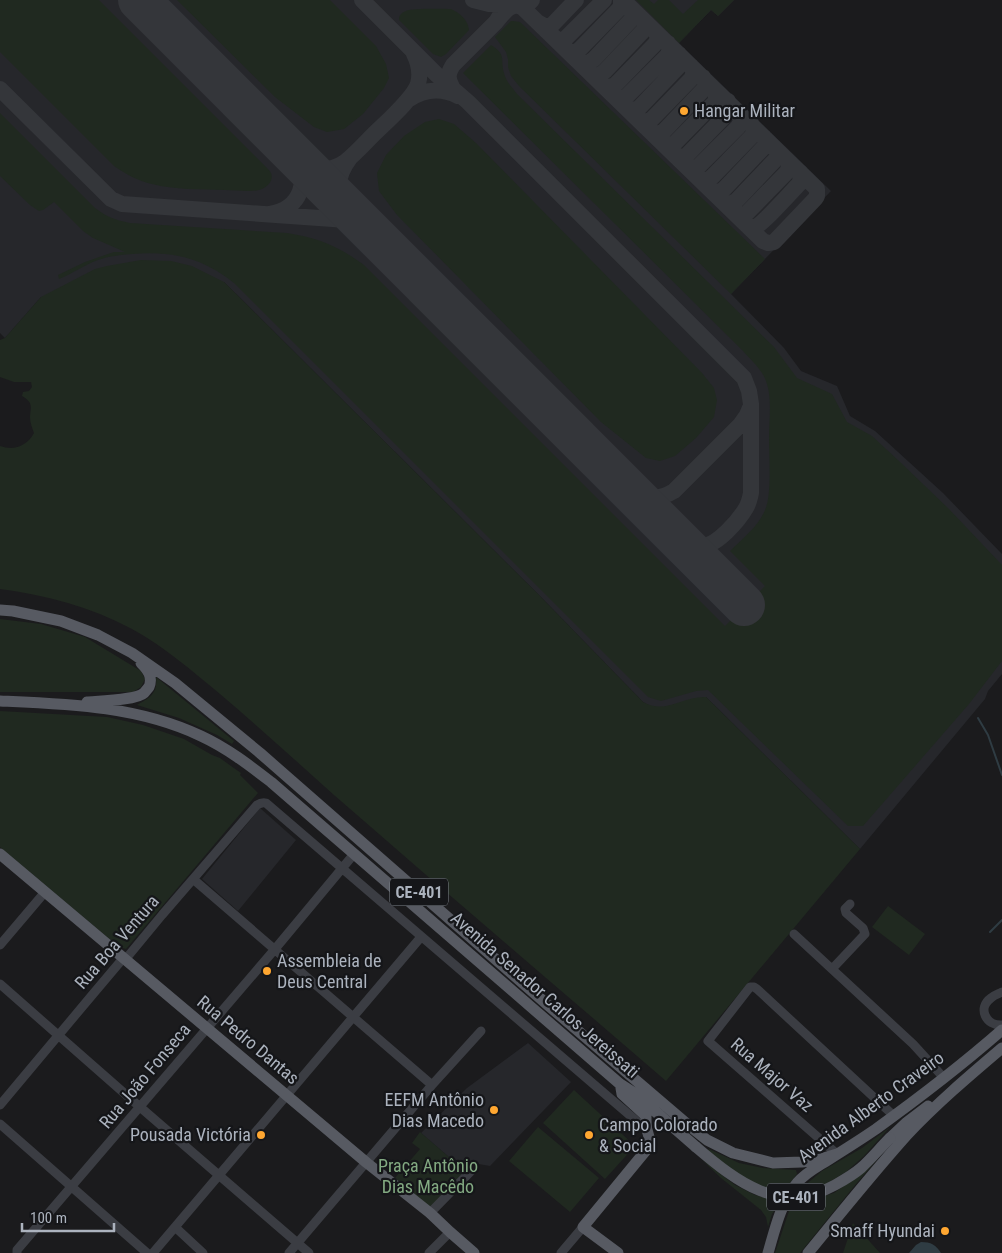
<svg xmlns="http://www.w3.org/2000/svg" width="1002" height="1253" font-family="'Roboto Condensed',sans-serif">
  <style>
    .built { fill: #26272b }
    .green { fill: #202920 }
    .water { fill: #2f3c43 }
    .lines { fill: none; stroke-linecap: round; stroke-linejoin: round }
    .stream { stroke: #2f3c43; stroke-width: 2 }
    .taxiway { stroke: #34363a; stroke-width: 16 }
    .runway { stroke: #34363a; stroke-width: 42 }
    .minor { stroke: #3b3d43; stroke-width: 9 }
    .major { stroke: #575a62; stroke-width: 11 }
    .major-bridge { stroke: #575a62; stroke-width: 11 }
    .poi-dot { fill: #ffa731; stroke: #151619; stroke-width: 2 }
    .labels { text-anchor: middle; stroke-width: 4.5; stroke-linejoin: round; paint-order: stroke }
    .shield { fill: #151619; stroke: #7f848c; stroke-width: 1 }
    .shield-label { font-size: 16px; font-weight: bold; fill: #acb3be }
    .poi-label { font-size: 18px; fill: #acb3be; stroke: #151619; text-anchor: start }
    .street-label { font-size: 18px; fill: #acb3be; stroke: #151619 }
    .park-label { font-size: 18px; fill: #83aa82; stroke: #151619 }
  </style>
  <rect width="100%" height="100%" fill="#1b1b1d"/>
  <path class="built" d="M0 0H734L718 16 711 10 679 43 831 191 731 294 784 348 801 371 837 386 850 416 875 431 943 493 1002 554V674L988 691 985 699 860 849 706 697 660 708 650 706 643 702 538 594 224 282 41 297 5 338 0 333Z
    M260 808 296 840 238 911 202 879Z
    M528 1043 571 1082 490 1166 473 1163 465 1171 421 1133 467 1088Z"/>
  <path class="green" d="M0 0H99L266 167C268 169 270 171 271 173 274 181 267 188 259 190 249 192 236 190 225 190 201 189 175 190 152 184 138 181 126 174 114 166L0 52Z
    M177 0H330L376 46 386 64 389 78 384 88 363 114 344 129 327 132 314 127 275 97Z
    M636 0H649L654 4 658 0H669L683 14 698 0H734L718 16 711 10 679 43Z
    M451 9C460 13 468 20 469 30L446 54 441 57 433 54 399 20C399 15 401 13 406 11 413 8 442 9 451 9Z
    M511 21H513L520 22 765 259 731 294 519 86 511 76 508 67V59L506 52 495 37Z
    M491 45C507 55 500 59 504 73 506 82 512 87 517 94L774 347 797 378 832 394 847 422 872 436 899 461 949 509 1002 565V661L969 704 863 826H848L708 690 696 691 661 701 648 697 234 283C201 257 173 251 132 254 121 255 109 256 98 260 84 265 72 274 59 279L58 275 85 262 105 255 114 252H125L93 238 83 231 54 202 43 210 39 211 30 205 0 176V113L95 208C107 217 115 220 130 223L287 233C319 238 338 246 364 265L725 626 765 586 730 551C743 538 758 527 765 510 772 495 769 456 769 438 769 420 772 400 767 384 763 370 751 360 742 350L463 73Z
    M439 119 454 124 476 143 702 373 714 388 717 400 714 417 696 438 675 456 660 461 646 458 601 422 397 215 379 191 377 173 386 155 404 136 425 122Z
    M141 260 171 261 192 266 224 282 538 594 643 702C666 715 682 696 706 697L860 849 666 1081C556 986 444 891 334 795 296 761 259 727 220 694 192 671 165 647 132 629 91 607 46 595 0 589V446C14 451 27 446 34 433 32 428 30 422 30 417 31 405 33 403 22 396L23 392 29 391 32 387 31 382H14L0 377V340L5 338 41 297 95 269 107 266Z
    M0 619 41 624 85 637 141 671 145 679 141 687 133 692H0Z
    M156 677 234 741 232 744 217 735 179 718 137 705C149 698 158 694 156 677Z
    M0 711 107 717 143 725 184 739 212 755 220 758 231 766 241 773 240 775 258 793 126 949 119 947 0 847Z
    M888 906 925 934 909 955 872 927Z
    M574 1090 635 1146 605 1179 543 1123Z
    M538 1127 599 1178 570 1212 509 1161Z
    M890 1127 864 1156 846 1172 821 1187 798 1191 822 1171 862 1148Z
    M420 1132 465 1171 433 1207 428 1208 395 1180V1178L420 1149 412 1143Z
    M900 1133 856 1184 800 1253H775L792 1202H802L811 1200 834 1193 851 1181Z
    M709 1149 739 1163 763 1168 796 1170 797 1174 787 1187V1193L772 1190 747 1181 707 1151Z
    M701 1159 735 1185 755 1195 780 1202 772 1214 768 1227 766 1217 761 1210 721 1178Z
    M853 1223 880 1253H843Z"/>
  <path class="water" d="M921 1242C931 1242 936 1245 941 1253H909L916 1245Z"/>
  <g class="lines">
    <path class="stream" d="M978 718 988 735 1002 775
      M990 932 1002 920"/>
    <path class="taxiway" d="M362 0 437 75 468 102 744 378 749 391 751 404V493C750 498 749 503 746 508 739 520 717 546 702 546 692 545 681 539 673 533
      M473 0 489 4 524 5 529 3 532 0
      M496 22C503 14 512 0 523 8L763 241 768 243 774 242 815 199 817 196V189L623 0
      M539 23 546 27 552 25 576 0
      M553 36 558 40 565 39 604 0
      M566 49C571 53 575 53 580 49L620 8 621 5V0
      M578 61C584 65 589 63 594 59L631 20 634 13 631 8
      M591 73C596 77 600 75 605 71L643 31 646 26 643 20
      M603 85 609 87 615 85 656 43 658 37 655 31
      M452 87C447 78 448 73 453 65L496 22 501 14
      M0 89 111 199 122 204 347 220 360 224 367 228
      M615 96 621 99 627 96 668 55 670 48 668 43
      M408 100C424 89 440 87 458 96
      M626 108 633 110 639 108 680 65 681 58 679 54
      M638 119 644 122 651 120 691 79 694 73 691 66
      M650 131 656 134 663 132 704 89 706 83 703 77
      M663 143 668 145 674 144 715 102 717 94 715 90
      M291 152C303 162 315 172 332 168 337 167 341 165 345 162 355 154 364 144 373 135 385 123 413 99 418 84 421 73 419 64 414 54
      M675 155 682 157 687 155 728 113 730 107 728 101
      M350 158C341 170 335 186 342 200 347 209 357 217 364 224
      M687 167 693 169 699 166 738 127 742 120 739 113
      M699 178C704 181 708 181 713 176L752 136 754 131 752 125
      M711 190C716 193 719 192 724 189L764 147 766 142 764 137
      M723 202 730 204 736 201 775 160 778 154 775 148
      M735 213 738 215 746 214 787 172 790 165 787 160
      M270 214C301 209 311 179 293 155
      M747 225C750 226 751 228 755 227 762 225 792 191 799 184L801 178 800 172
      M626 486C642 498 656 502 674 491L740 425 747 415 750 408"/>
    <path class="runway" d="M139 0 744 605"/>
    <path class="minor" d="M193 879 432 1085
      M794 934 913 1044 944 1078
      M0 945 45 892
      M832 969 865 934 863 928 846 913 845 909 850 904
      M0 984 140 1107 309 1253
      M1002 992C998 994 994 995 991 998 977 1008 986 1026 1002 1025
      M0 1105 93 994 120 962 129 955 162 915 257 805C260 803 262 802 266 803L647 1130
      M0 1124 147 1253
      M837 1154 708 1041 750 987H754L757 989 893 1115
      M430 1213 474 1168
      M175 1227 203 1253
      M17 1253V1250L275 949 354 854
      M153 1253 421 937
      M289 1253 432 1085 481 1031
      M429 1253 450 1232
      M561 1253 583 1227"/>
    <path class="major" d="M0 610 13 611 61 621 98 635 132 653 175 683 260 753 549 1006 687 1124 707 1140 733 1153 773 1163 802 1162 817 1160 837 1154
      M0 701C68 704 138 706 201 736 227 748 249 765 271 782L620 1084 634 1093 696 1147
      M87 702C98 701 137 700 144 693 145 692 148 688 149 687 153 677 148 670 141 663
      M0 854 367 1163 430 1213 450 1232 474 1253
      M890 1138 907 1122 928 1106
      M618 1253 583 1227 648 1148C651 1140 649 1137 647 1130 646 1126 646 1120 646 1116L622 1094 621 1088
      M768 1253C775 1229 781 1202 797 1183 805 1173 817 1167 828 1160 844 1150 860 1140 876 1129 919 1098 962 1065 1002 1030
      M808 1253C840 1214 872 1174 906 1136 936 1104 969 1076 1002 1048"/>
    <path class="major-bridge" d="M696 1147C737 1182 780 1216 835 1185 844 1180 853 1175 861 1168 871 1159 880 1148 890 1138"/>
  </g>
  <g class="poi-dot">
    <circle cx="684" cy="111" r="5"/>
    <circle cx="267" cy="971" r="5"/>
    <circle cx="494" cy="1110" r="5"/>
    <circle cx="261" cy="1135" r="5"/>
    <circle cx="589" cy="1135" r="5"/>
    <circle cx="945" cy="1231" r="5"/>
  </g>
  <g class="labels">
    <g class="shield">
      <rect x="390" y="878.5" width="58" height="27" rx="4"/>
      <rect x="767" y="1183.5" width="58" height="27" rx="4"/>
    </g>
    <g class="shield-label">
      <text x="419" y="898">CE-401</text>
      <text x="796" y="1203">CE-401</text>
    </g>
    <g class="poi-label">
      <text x="694" y="117">Hangar Militar</text>
      <text x="277" y="967">Assembleia de<tspan x="277" dy="21">Deus Central</tspan></text>
      <text x="484" y="1106" text-anchor="end">EEFM Antônio<tspan x="484" dy="21">Dias Macedo</tspan></text>
      <text x="599" y="1131">Campo Colorado<tspan x="599" dy="21">&amp; Social</tspan></text>
      <text x="251" y="1141" text-anchor="end">Pousada Victória</text>
      <text x="935" y="1237" text-anchor="end">Smaff Hyundai</text>
    </g>
    <g class="street-label">
      <text transform="translate(117 942) rotate(-49)" y="6">Rua Boa Ventura</text>
      <text transform="translate(545 995) rotate(41)" y="6">Avenida Senador Carlos Jereissati</text>
      <text transform="translate(248 1040) rotate(40)" y="6">Rua Pedro Dantas</text>
      <text transform="translate(772 1075) rotate(41)" y="6">Rua Major Vaz</text>
      <text transform="translate(145 1076) rotate(-50)" y="6">Rua João Fonseca</text>
      <text transform="translate(871 1107) rotate(-36)" y="6">Avenida Alberto Craveiro</text>
    </g>
    <g class="park-label">
      <text x="428" y="1172">Praça Antônio<tspan x="428" dy="21">Dias Macêdo</tspan></text>
    </g>
  </g>
  <path d="M22 1223v8h92v-8" fill="none" stroke="#acb3be" stroke-width="2.5"/>
  <text x="30" y="1223" font-size="15" fill="#acb3be" stroke="#151619" stroke-width="4" paint-order="stroke">100 m</text>
</svg>
